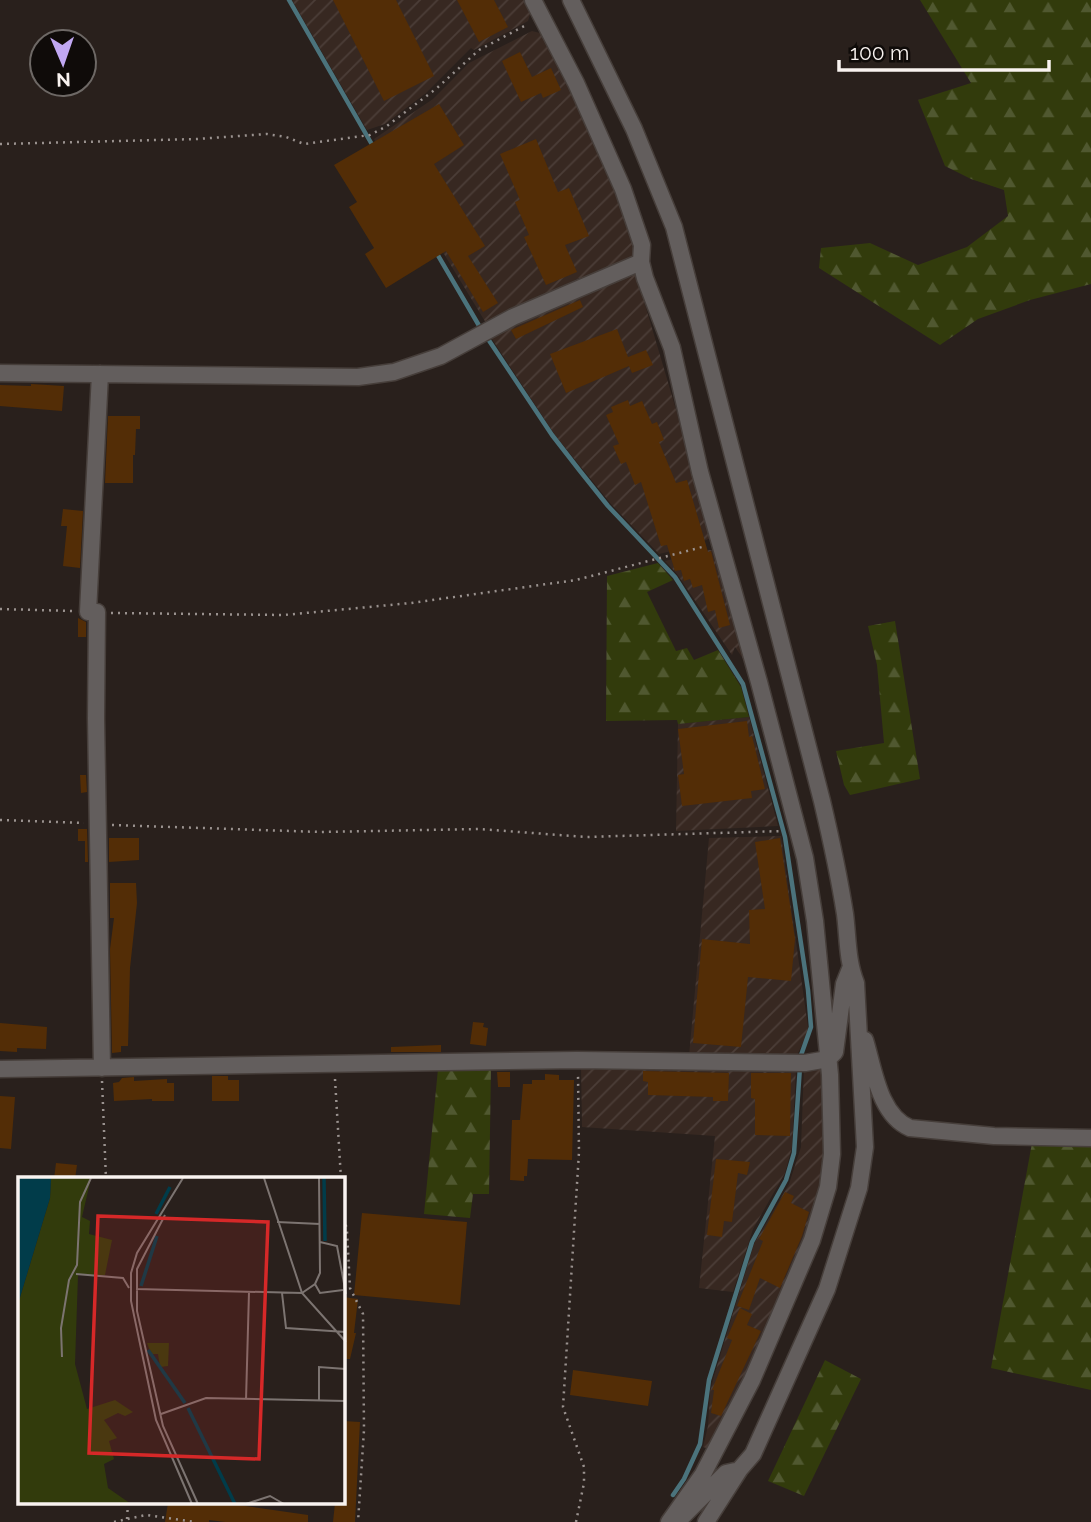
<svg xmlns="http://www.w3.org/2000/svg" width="1091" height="1522" font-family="Raleway,sans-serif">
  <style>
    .industrial { fill: url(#industrial-furrows) }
    .forest { fill: url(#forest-firs) }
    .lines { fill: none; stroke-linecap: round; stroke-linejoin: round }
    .stream { stroke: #4b737c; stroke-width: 4.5 }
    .building { fill: #532d06 }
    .street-casing { stroke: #463e3a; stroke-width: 19 }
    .path { stroke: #9a928f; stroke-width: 2.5; stroke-dasharray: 2 5; stroke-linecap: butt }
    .street { stroke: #635e5d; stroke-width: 16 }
    .inset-river { fill: none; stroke: #013c4a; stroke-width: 3.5 }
    .inset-road { fill: none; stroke: #7c7471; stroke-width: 2 }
    .view { fill: #d62828; fill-opacity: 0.15; stroke: #d62828; stroke-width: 3.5 }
    .inset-edge { fill: none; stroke: #f9f3f0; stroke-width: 3.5 }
  </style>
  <defs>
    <pattern id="industrial-furrows" width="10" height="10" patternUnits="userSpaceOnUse" patternTransform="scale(1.75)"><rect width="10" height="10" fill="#372821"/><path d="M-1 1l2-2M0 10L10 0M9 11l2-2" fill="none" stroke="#4b3d37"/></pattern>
    <pattern id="forest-firs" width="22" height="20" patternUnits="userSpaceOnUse" patternTransform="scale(1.75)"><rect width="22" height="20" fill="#323b0c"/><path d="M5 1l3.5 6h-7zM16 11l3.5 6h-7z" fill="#505830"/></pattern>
  </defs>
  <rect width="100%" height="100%" fill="#29201c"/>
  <path class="industrial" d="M292 0H526L531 11 528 21 474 50 471 48 426 93 385 124 367 130Z
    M532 31 544 34 616 185 637 244 633 257 582 282 579 278 486 323 374 139 433 99 469 63Z
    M628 272 636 274 675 406 704 516 709 517 713 537 692 546 659 554 611 504 555 435 490 336Z
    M709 550H718L746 663 735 647 732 655 677 574 665 561Z
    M749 717 778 826 676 831 678 724Z
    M781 836 808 1027 806 1037 796 1057 689 1056 709 838Z
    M581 1065 796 1068 792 1147 785 1173 753 1229 733 1292 699 1288 715 1136 582 1127Z
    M818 1067 825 1075 827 1156 823 1183 810 1233 769 1332 709 1449 703 1447 708 1426 710 1392 714 1376 754 1244 789 1184 801 1147 804 1068Z"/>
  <path class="forest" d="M920 0H1091V284L1030 300 978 319 940 345 819 268 821 248 870 243 918 265 967 247 1008 216 1004 190 971 179 945 166 918 100 971 83Z
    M658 563 673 580 647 592 676 651 687 648 694 660 718 650 741 687 749 717 678 724 677 720 606 721 607 576Z
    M895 621 920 779 850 795 844 785 836 751 884 743 877 665 868 626Z
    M491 1067 489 1194H473L470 1218 424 1214 438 1069Z
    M1091 1142V1390L991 1368 1032 1143Z
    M825 1360 861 1379 804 1496 768 1481Z"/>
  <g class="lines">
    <path class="stream" d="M289 0 374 148
      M436 252 481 329
      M486 336 552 435 580 471 608 506 675 577 743 684 785 837 808 990 811 1027 800 1058
      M673 1495 684 1479 700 1444 709 1380 752 1242 786 1180 794 1153 800 1067"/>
  </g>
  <path class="building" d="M333 0H396L434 76 384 101Z
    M457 0H494L508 27 479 42Z
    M520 52 532 77 551 68 561 90 543 98 541 93 521 102 502 61Z
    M439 104 464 145 434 164 485 246 468 256 498 303 483 312 446 251 386 288 365 254 374 248 349 207 357 202 334 165Z
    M536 139 558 192 569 188 589 236 565 245 577 272 546 285 524 237 529 235 515 202 520 200 500 154Z
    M580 300 583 307 516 339 511 330Z
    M617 329 628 357 646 350 653 365 632 373 629 366 566 393 550 354Z
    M31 384 64 386 62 411 0 406V385L31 386Z
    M628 400 630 406 642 401 652 424 657 422 664 440 659 442 676 483 687 480 708 552 711 551 730 625 719 628 715 610 708 612 702 585 693 588 690 579 684 581 681 570 675 571 667 545 661 546 641 482 635 485 626 462 621 464 613 446 619 444 606 415 613 412 611 407Z
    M108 416H140V429H136L135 455H133V483H105Z
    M63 509 83 511 80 568 63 566 67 526H61Z
    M78 618 86 622V637H78Z
    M747 721 749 737 752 736 765 789 751 791 752 798 682 806 678 775 684 774 678 729Z
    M80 775H86L87 792 81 793Z
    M78 829H87L88 862H85V841H78Z
    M109 838H139V860L109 862Z
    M780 838 795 939 791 981 748 977 741 1047 693 1043 702 939 750 944 749 910 765 909 755 842Z
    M110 883H136L137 903 130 968 128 1046H121V1052L112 1053 110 949 114 918H110Z
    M473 1022 484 1023 483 1027 488 1028 486 1046 470 1044Z
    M0 1023 47 1027 46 1049 17 1048V1052L0 1051Z
    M441 1045V1052H391V1047Z
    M643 1071 729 1073 728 1101H713V1097L648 1095V1082L643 1081Z
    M497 1072H510V1087H498Z
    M751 1073H791L790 1136 755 1135V1099L751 1098Z
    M545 1074 559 1075V1080H574L572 1160 528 1159 527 1176H524V1181L510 1180 512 1120H520L523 1084H532V1080H545Z
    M212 1076H228V1080H239V1101H212Z
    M134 1077V1081L167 1079V1083H174V1101H152V1099L114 1101 113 1083 119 1082 122 1078Z
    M0 1096 15 1097 11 1149 0 1148Z
    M716 1159 750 1162 747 1175 738 1173 732 1222 724 1221 722 1237 707 1235Z
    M56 1163 77 1165 75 1179H54Z
    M785 1192 794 1196 791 1203 809 1212 802 1236 780 1288 760 1278 749 1310 737 1306 763 1241 759 1239Z
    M362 1213 467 1222 460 1305 354 1295Z
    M343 1297 358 1299 354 1333H356L350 1359H343Z
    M740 1308 752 1314 747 1325 761 1331 721 1416 711 1413 714 1390H712L732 1340 727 1338Z
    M573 1370 652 1381 648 1406 570 1395Z
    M343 1421 360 1422 355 1522H333L335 1503H343Z
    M168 1503H224L308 1515V1522H225L209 1520V1522H165Z"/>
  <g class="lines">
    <defs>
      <path id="street" d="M533 0 576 83 623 189 642 245 641 262 645 278 672 348 700 472 759 682 805 858 815 921 830 1075 832 1154 828 1187 812 1240 752 1380 703 1474 669 1522
        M571 0 634 129 674 227 822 801C831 839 839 876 845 914 848 937 847 961 856 983L865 1147 859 1188 827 1289 753 1454 740 1469 706 1522
        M0 373 358 377 394 372 441 356 513 317 641 262
        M100 374 88 612H97L96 718 102 1068
        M865 1040C874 1069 879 1115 910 1128L994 1136 1091 1138
        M0 1069 577 1060 805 1063 828 1059 835 1052 844 984 850 969
        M679 1520 726 1473 735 1471"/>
    </defs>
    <use href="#street" class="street-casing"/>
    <path class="path" d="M0 144 197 139 267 134 286 137 304 144 370 135 387 126 437 88 479 50 528 24
      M0 609 74 611
      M111 613 284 615 411 603 576 580 706 546
      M0 820 84 823
      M112 825 321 832 479 829 586 837 783 831
      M335 1079 341 1179
      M102 1081 106 1179
      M343 1211 347 1231 350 1288 363 1314 364 1430 358 1522
      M127 1519 128 1503
      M114 1522 146 1515 195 1522
      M576 1522 584 1483V1467L563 1407 579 1152 578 1074"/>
    <use href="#street" class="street"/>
  </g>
  <g transform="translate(18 1177)">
    <rect width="327" height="327" fill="#29201c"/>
    <path d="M33 1H73L64 40 72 44 71 57 94 63 87 98H60L57 187 69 232 97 223 115 235 107 239 100 236 86 243 99 261 91 264 96 282 86 287 90 311 113 327H0V127L32 21ZM129 166H151L150 189 142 190 140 177H133Z" fill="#323b0c"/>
    <path d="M0 1H33L32 21 0 127Z" fill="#013c4a"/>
    <path class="inset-river" d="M306 1 307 64M138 37 152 10M123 109 139 59M130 173 167 226M170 231 217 327"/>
    <path class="inset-road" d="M165 1 119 76 113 96V124L138 243 174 327M246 1 284 116 328 165M147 38 119 92V134L145 249 180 327M259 45 302 47M302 65 319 69 328 117M58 97 105 101 111 111M297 107 302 116 325 113M118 112 284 116M264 116 268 151 328 155M284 116 297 107 302 96 301 1M44 180 43 151 51 103 59 88 62 25 73 1M228 223 231 115M301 224V190L328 192M143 237 188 221 328 224M228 327 252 319 266 327"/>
    <path class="view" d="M80 39 250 45 241 282 71 276Z"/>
    <rect width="327" height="327" class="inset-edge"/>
  </g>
  <g transform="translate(63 63) rotate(178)"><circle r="33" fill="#0f0b09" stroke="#6d6865" stroke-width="2"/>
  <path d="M0-5L12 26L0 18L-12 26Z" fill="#c1a8f3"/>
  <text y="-10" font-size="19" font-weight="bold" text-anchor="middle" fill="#f9f3f0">N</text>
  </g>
  <path d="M839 60v10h210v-10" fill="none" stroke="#f9f3f0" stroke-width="3.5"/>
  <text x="850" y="60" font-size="21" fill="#f9f3f0" stroke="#0f0b09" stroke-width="5" paint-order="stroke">100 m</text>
</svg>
